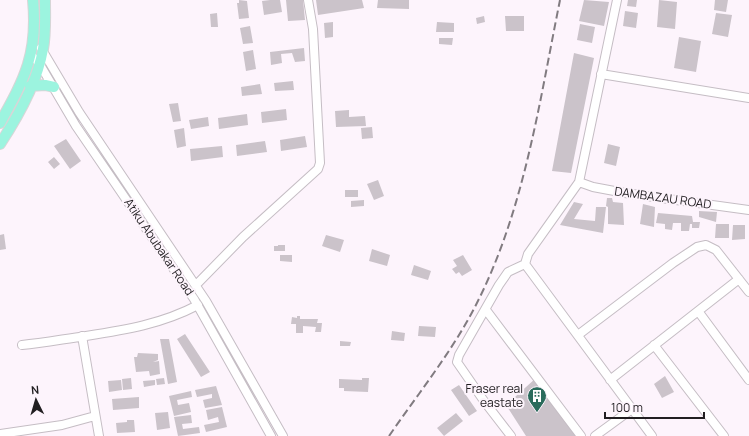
<svg xmlns="http://www.w3.org/2000/svg" width="749" height="436" font-family="Manrope,sans-serif">
  <style>
    .building { fill: #cbc3ca }
    .lines { fill: none; stroke-linecap: round; stroke-linejoin: round }
    .minor-casing { stroke: #c5bdc4; stroke-width: 10 }
    .major-casing { stroke: #d7d6d7; stroke-width: 12 }
    .minor { stroke: #fff; stroke-width: 8 }
    .major { stroke: #9cf4df; stroke-width: 10 }
    .rail { stroke: #817b80; stroke-width: 2; stroke-dasharray: 8 4; stroke-linecap: butt }
    .labels { text-anchor: middle; stroke-width: 4; stroke-linejoin: round; paint-order: stroke }
    .street-label { font-size: 12px; fill: #211e21; stroke: #fdf4fc }
    .poi-label { font-size: 12px; fill: #211e21; stroke: #fdf4fc; text-anchor: end }
  </style>
  <rect width="100%" height="100%" fill="#fdf4fc"/>
  <path class="building" d="M239 0 247 1 249 18 239 19 237 3H239Z
    M270 0H280L282 12 264 15 262 1Z
    M286 0H303L305 20 288 21Z
    M316 0H362L364 8 318 15Z
    M378 0H409V9L377 8Z
    M584 0 609 2 604 26 579 21Z
    M628 0H637L636 7 627 6Z
    M659 0 677 2 675 29 657 27Z
    M715 0H728L726 12 714 10Z
    M625 11 638 13 636 28 623 26Z
    M217 13 218 27H211L210 14Z
    M716 13 732 15 728 37 712 34Z
    M484 16 485 22 477 24 476 18Z
    M505 16H524V31H506Z
    M333 22V37L325 38 324 23Z
    M437 22 454 23V32H436Z
    M580 24 595 27 592 43 577 40Z
    M250 26 253 43 243 44 240 28Z
    M679 37 701 41 696 72 674 68Z
    M439 38H453L452 45 439 44Z
    M304 48 305 61 295 62 292 53 281 54 282 63 271 65 270 52Z
    M253 50 256 69 246 71 243 52Z
    M574 53 594 58 571 173 552 171Z
    M293 81 294 90 275 91 274 83Z
    M260 84 262 94 242 96 241 87Z
    M178 103 181 121 173 122 169 104Z
    M286 109 287 120 262 123 261 112Z
    M349 110V117L365 116 366 126 336 127 335 111Z
    M247 114 248 125 219 129 218 118Z
    M208 117 209 126 191 129 189 120Z
    M372 127 373 138 362 139 361 128Z
    M184 128 186 146 177 148 174 130Z
    M305 136 307 147 281 151 280 140Z
    M66 139 81 161 70 169 54 146Z
    M265 141 267 152 237 156 236 145Z
    M608 144 620 147 616 166 604 163Z
    M222 146 223 157 191 161 190 149Z
    M54 157 60 164 54 169 48 162Z
    M378 180 384 196 374 200 367 184Z
    M345 190H358V197H345Z
    M607 198H612L613 202 623 203 624 225 608 224V207L606 206Z
    M364 200V206L351 207V201Z
    M574 202 583 204 574 219 595 221 596 207H606L603 233 560 225Z
    M643 204 655 207 654 227 640 224Z
    M699 211 717 212 716 222 699 217Z
    M658 213 692 216 693 222H700L699 228H692V224H690L689 231H681V223H673L672 230 665 229V224L656 223Z
    M716 224H729V238H715Z
    M733 225H745V239L732 240Z
    M4 234 6 249 0 250V235Z
    M326 235 344 240 340 252 322 246Z
    M278 245H285V251H274V246H278Z
    M372 249 390 255 387 266 369 261Z
    M280 255H292V262L280 261Z
    M463 255 472 270 462 276 459 272 456 274 452 269 457 266 453 260Z
    M414 265 431 271 428 280 411 275Z
    M297 316H300V319H318L317 323H322L321 332H315L316 327 303 326V333H296V324H291L292 317 297 318Z
    M419 326 436 327 435 337 418 336Z
    M392 331 405 333 404 341 391 340Z
    M185 334 210 372 201 377 177 339Z
    M160 339H169L177 382 168 384Z
    M340 341 351 342 350 346H340Z
    M138 353 158 354V360L153 362 159 361 160 374 150 376 149 371 136 372 134 357H137Z
    M665 376 674 392 662 398 654 384Z
    M131 378 132 389 123 390 122 379Z
    M164 378 165 384 157 385 156 379Z
    M362 378H369L368 392 344 391V388H339V379L362 380Z
    M536 378 578 436H526L506 405Z
    M121 380 122 390 109 392 108 381Z
    M155 380V385L144 387 143 381Z
    M459 385 477 411 469 416 451 390Z
    M216 386 222 405 205 408 203 400 212 398V394L197 397 195 390Z
    M191 391 192 397 177 400 178 405 189 403 191 412 174 416 169 396Z
    M139 397V408L113 410 112 399Z
    M222 407 227 427 206 432 204 425 219 422 218 417 208 420 206 410Z
    M168 412 170 428 157 430 155 413Z
    M456 413 463 421 444 436 437 428Z
    M191 415 192 423 182 424 183 429 199 427 200 433 178 436 174 417Z
    M127 420H134L135 432 117 433 116 423 127 422Z"/>
  <g class="lines">
    <defs>
      <path id="minor" d="M617 0 579 182 528 254 525 264 652 436
        M41 48 79 112 206 301 283 436
        M32 56 39 63 76 126 194 299 271 436
        M601 74 749 98
        M579 182 593 187 625 193 749 210
        M196 285 243 237 318 169 320 163 313 29 308 0
        M486 310 581 436
        M698 311 749 380
        M578 335 673 263 697 247 706 245 716 250 749 292
        M82 336 99 436
        M22 345C43 343 64 339 86 336 125 330 162 324 198 305
        M654 345 724 436
        M610 380 739 279
        M0 434 62 425 95 416
        M511 436 484 401 457 362 459 355 499 285 508 272 525 264
        M595 436 632 409"/>
      <path id="major" d="M30 86 45 85 54 87
        M0 123C25 78 38 54 33 0
        M0 144C17 118 38 80 43 49 46 33 45 16 45 0"/>
    </defs>
    <use href="#minor" class="minor-casing"/>
    <use href="#major" class="major-casing"/>
    <use href="#minor" class="minor"/>
    <use href="#major" class="major"/>
    <path class="rail" d="M389 436C416 397 446 359 469 318 523 220 538 109 560 0"/>
  </g>
  <defs>
    <symbol id="building-pin" viewBox="-11 -11 22 30"><path d="M0 17L-7.5 6A9.5 9.5 0 1 1 7.5 6Z" fill="#2a6c5c" stroke="#fdf4fc"/><path d="M-4-6H4V6H1V3H-1V6H-4ZM-2.5-4.3h1.7v1.8h-1.7ZM.8-4.3h1.7v1.8H.8ZM-2.5-1h1.7V.8h-1.7ZM.8-1h1.7V.8H.8Z" fill="#fff"/></symbol>
  </defs>
  <g fill-rule="evenodd">
    <use href="#building-pin" x="526" y="385" width="22" height="30"/>
  </g>
  <g class="labels">
    <g class="street-label">
      <text transform="translate(663 198) rotate(8)" y="4">DAMBAZAU ROAD</text>
      <text transform="translate(159 247) rotate(56)" y="4">Atiku Abubakar Road</text>
    </g>
    <g class="poi-label">
      <text x="523" y="393">Fraser real<tspan x="523" dy="14">eastate</tspan></text>
    </g>
  </g>
  <g transform="translate(36 400) rotate(355)" stroke="#fdf4fc" stroke-width="3" paint-order="stroke">
  <path d="M0-3L7 15L0 10L-7 15Z" fill="#211e21"/>
  <text y="-6" font-size="11" font-weight="bold" text-anchor="middle" fill="#211e21">N</text>
  </g>
  <path d="M605 412v6h99v-6" fill="none" stroke="#211e21" stroke-width="2"/>
  <text x="611" y="412" font-size="12" fill="#211e21" stroke="#fdf4fc" stroke-width="3" paint-order="stroke">100 m</text>
</svg>
